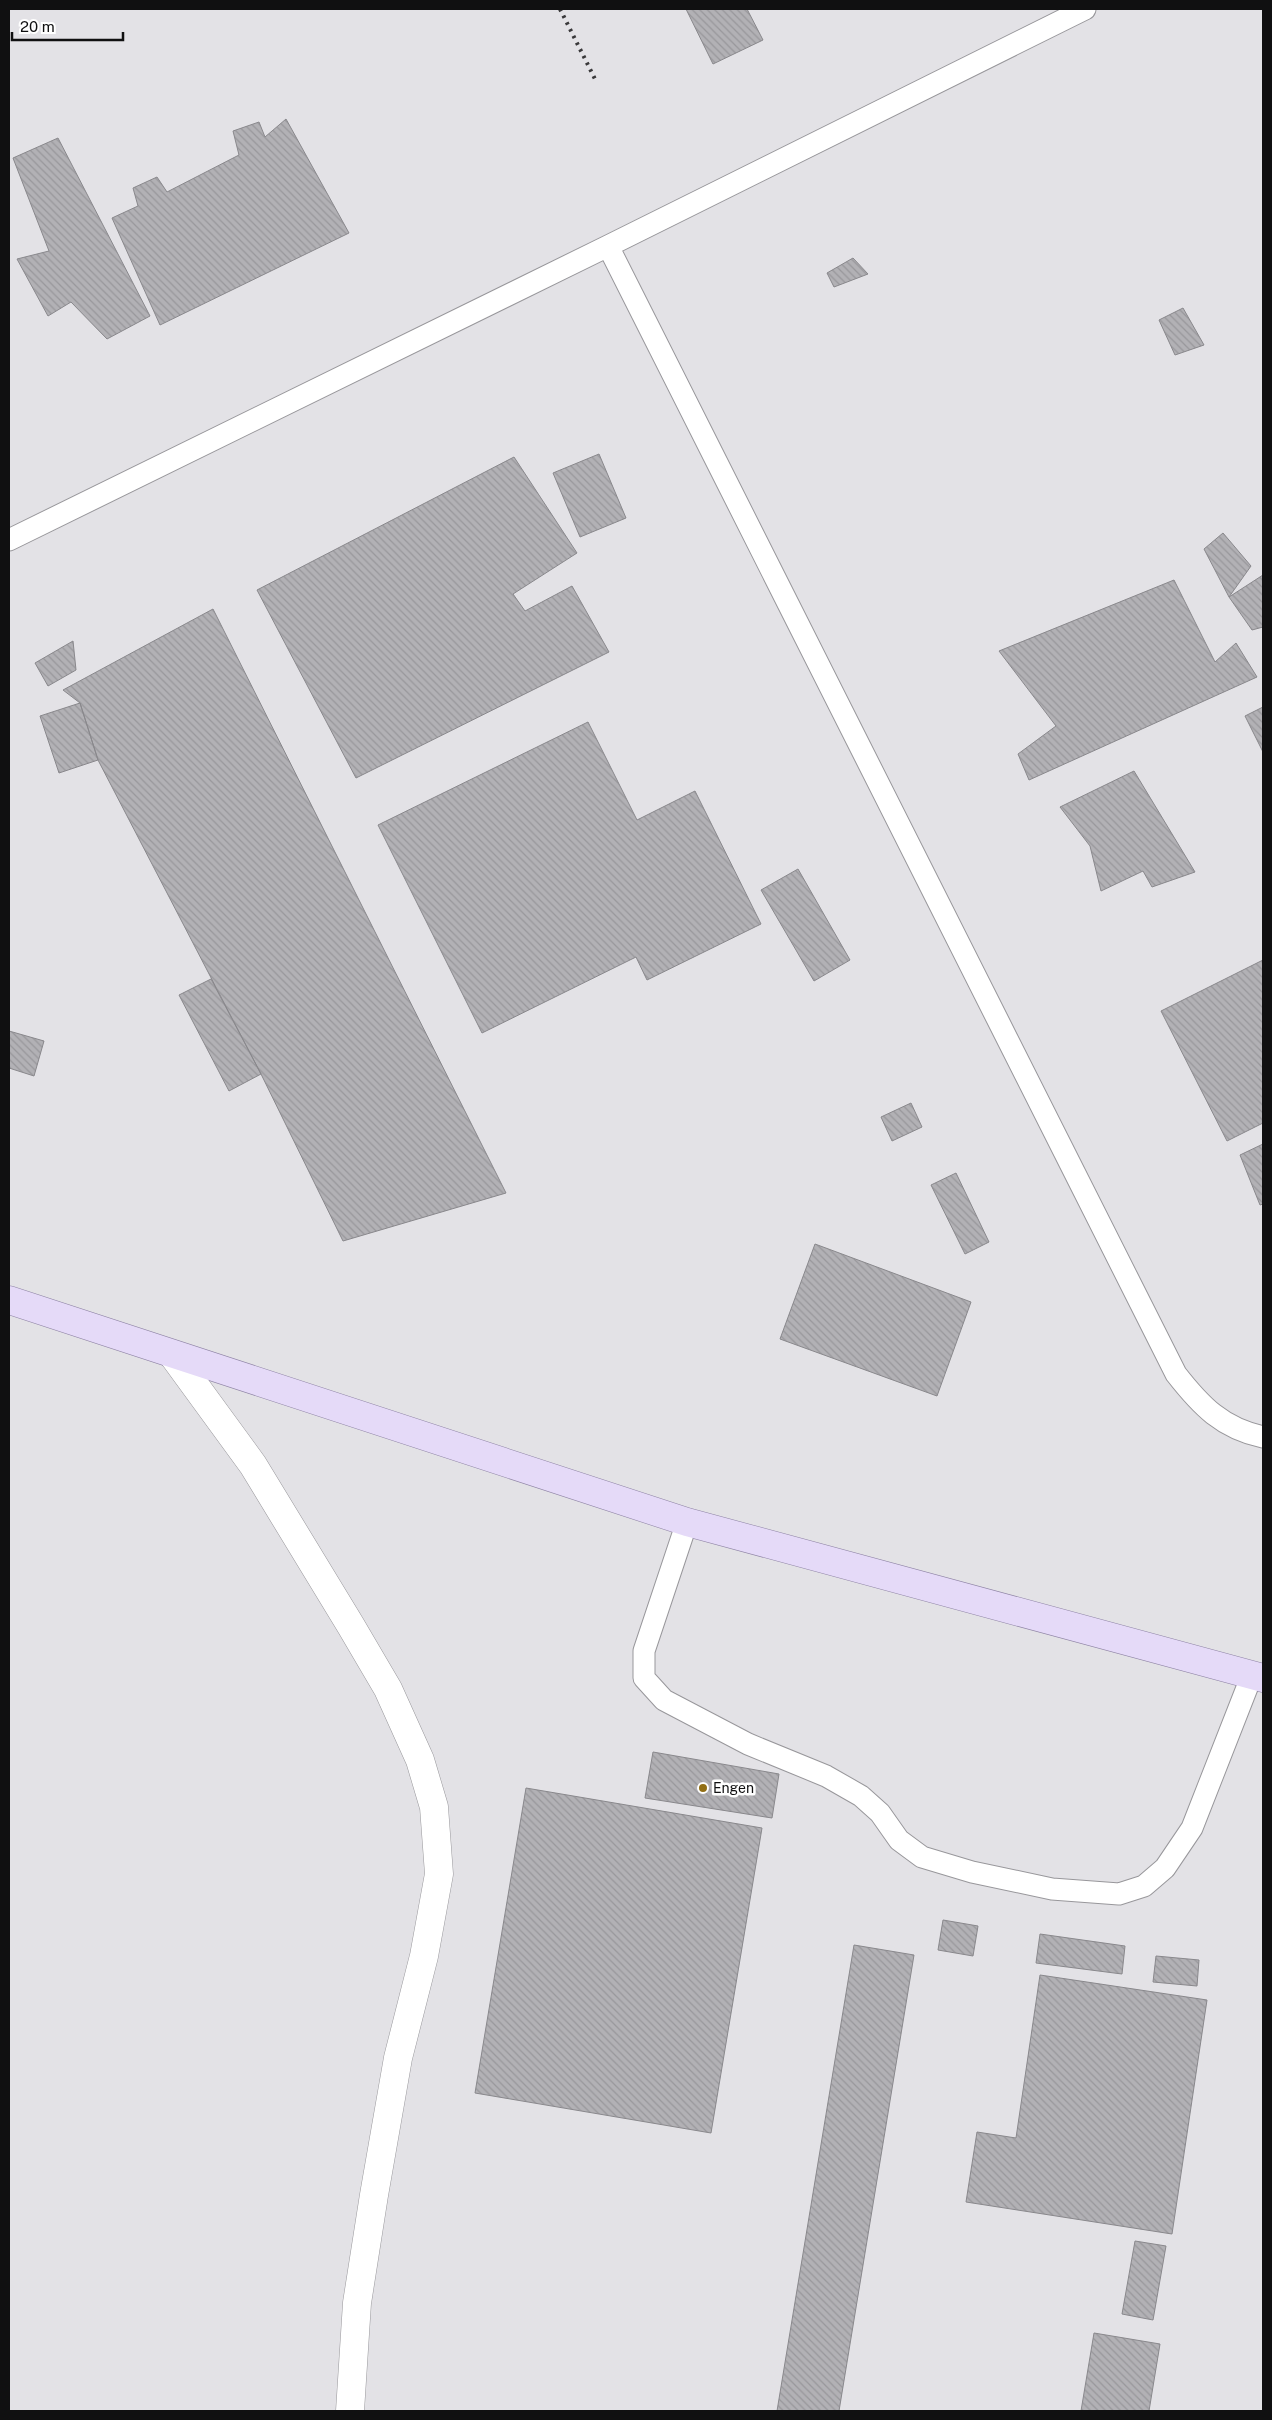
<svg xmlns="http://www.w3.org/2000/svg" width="1272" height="2420" font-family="'Public Sans',sans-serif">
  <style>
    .building { fill: url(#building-back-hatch); stroke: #89888c }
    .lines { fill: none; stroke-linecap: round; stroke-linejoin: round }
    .lane-casing { stroke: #98979b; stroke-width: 23 }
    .street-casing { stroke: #98979b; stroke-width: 29 }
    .primary-casing { stroke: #8f84a5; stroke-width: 29 }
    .lane { stroke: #fff; stroke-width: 21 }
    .street { stroke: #fff; stroke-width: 28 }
    .primary { stroke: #e5daf8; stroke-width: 28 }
    .rail { stroke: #39383a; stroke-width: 4; stroke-dasharray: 2.5 5; stroke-linecap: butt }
    .poi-dot { fill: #916e14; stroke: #fff; stroke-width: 2 }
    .labels { text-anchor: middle; stroke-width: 5; stroke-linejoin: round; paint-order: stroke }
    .poi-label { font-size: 14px; fill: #101011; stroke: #fff; text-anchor: start }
  </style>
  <defs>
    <pattern id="building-back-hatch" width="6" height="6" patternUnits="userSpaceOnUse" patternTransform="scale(1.25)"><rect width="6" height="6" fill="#b2b1b5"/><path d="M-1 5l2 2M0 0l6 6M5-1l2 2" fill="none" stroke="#98979b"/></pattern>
  </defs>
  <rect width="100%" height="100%" fill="#e3e2e6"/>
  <path class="building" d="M686 9H747L763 40 713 64Z
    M286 119 349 233 160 325 112 218 138 206 133 188 157 177 167 192 239 155 233 131 259 122 265 137Z
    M58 138 150 316 107 339 71 302 48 316 17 259 49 251 13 158Z
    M853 258 868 274 834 287 827 273Z
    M1183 308 1204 345 1175 355 1159 320Z
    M599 454 626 518 580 537 553 473Z
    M514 457 577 553 513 594 525 611 572 586 609 652 356 778 257 590Z
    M1223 533 1251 566 1229 597 1204 549Z
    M1263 575V627L1252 630 1229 597Z
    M1174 580 1215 662 1236 643 1257 677 1029 780 1018 754 1056 726 999 651Z
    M213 609 506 1193 343 1241 261 1074 98 760 80 703 63 690Z
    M73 641 76 670 48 686 35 663Z
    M80 703 98 760 59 773 40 716Z
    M1263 707V752L1245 716Z
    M588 722 637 820 695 791 761 924 647 980 636 957 482 1033 378 825Z
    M1134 771 1195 872 1152 887 1143 871 1101 891 1090 846 1060 807Z
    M798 869 850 960 814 981 761 890Z
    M1263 960V1123L1227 1141 1161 1011Z
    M211 979 261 1074 229 1091 179 995Z
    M9 1031 44 1041 34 1076 9 1068Z
    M911 1103 922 1127 892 1141 881 1117Z
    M1263 1144V1204L1260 1205 1240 1155Z
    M956 1173 989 1242 965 1254 931 1185Z
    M815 1244 971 1302 937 1396 780 1339Z
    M653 1752 779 1774 772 1818 645 1798Z
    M526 1788 762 1828 711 2133 475 2093Z
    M943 1920 978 1926 973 1956 938 1950Z
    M1040 1934 1125 1946 1122 1974 1036 1963Z
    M854 1945 914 1955 839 2411H777Z
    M1156 1956 1199 1960 1197 1986 1153 1982Z
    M1040 1975 1207 2000 1172 2234 966 2202 977 2132 1016 2138Z
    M1135 2241 1166 2246 1153 2320 1122 2314Z
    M1094 2333 1160 2344 1149 2411H1081Z"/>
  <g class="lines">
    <defs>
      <path id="lane" d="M608 246 1176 1374C1201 1406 1222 1428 1263 1437
        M9 540 608 246 1085 9
        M687 1522 644 1651V1678L664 1700 748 1744 826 1776 861 1796 880 1813 899 1840 922 1857 972 1872 1052 1889 1119 1894 1144 1886 1165 1868 1192 1828 1252 1675"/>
      <path id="street" d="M172 1354 253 1465 351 1626 388 1689 420 1760 434 1807 439 1874 424 1956 398 2058 374 2195 357 2303 350 2411"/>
      <path id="primary" d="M9 1300 687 1522 1263 1678"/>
    </defs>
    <use href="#lane" class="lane-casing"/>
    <use href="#street" class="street-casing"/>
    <use href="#primary" class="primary-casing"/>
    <use href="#lane" class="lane"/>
    <use href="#street" class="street"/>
    <use href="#primary" class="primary"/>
    <path class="rail" d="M560 9 596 81"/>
  </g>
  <circle class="poi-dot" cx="703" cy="1788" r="5"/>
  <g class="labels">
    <g class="poi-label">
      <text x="713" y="1793">Engen</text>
    </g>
  </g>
  <rect width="1272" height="2420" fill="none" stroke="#101011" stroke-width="20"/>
  <path d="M12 32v8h111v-8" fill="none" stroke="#101011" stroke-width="2.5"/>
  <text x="20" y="32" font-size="15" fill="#101011" stroke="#ffffff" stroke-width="4" paint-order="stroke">20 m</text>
</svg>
